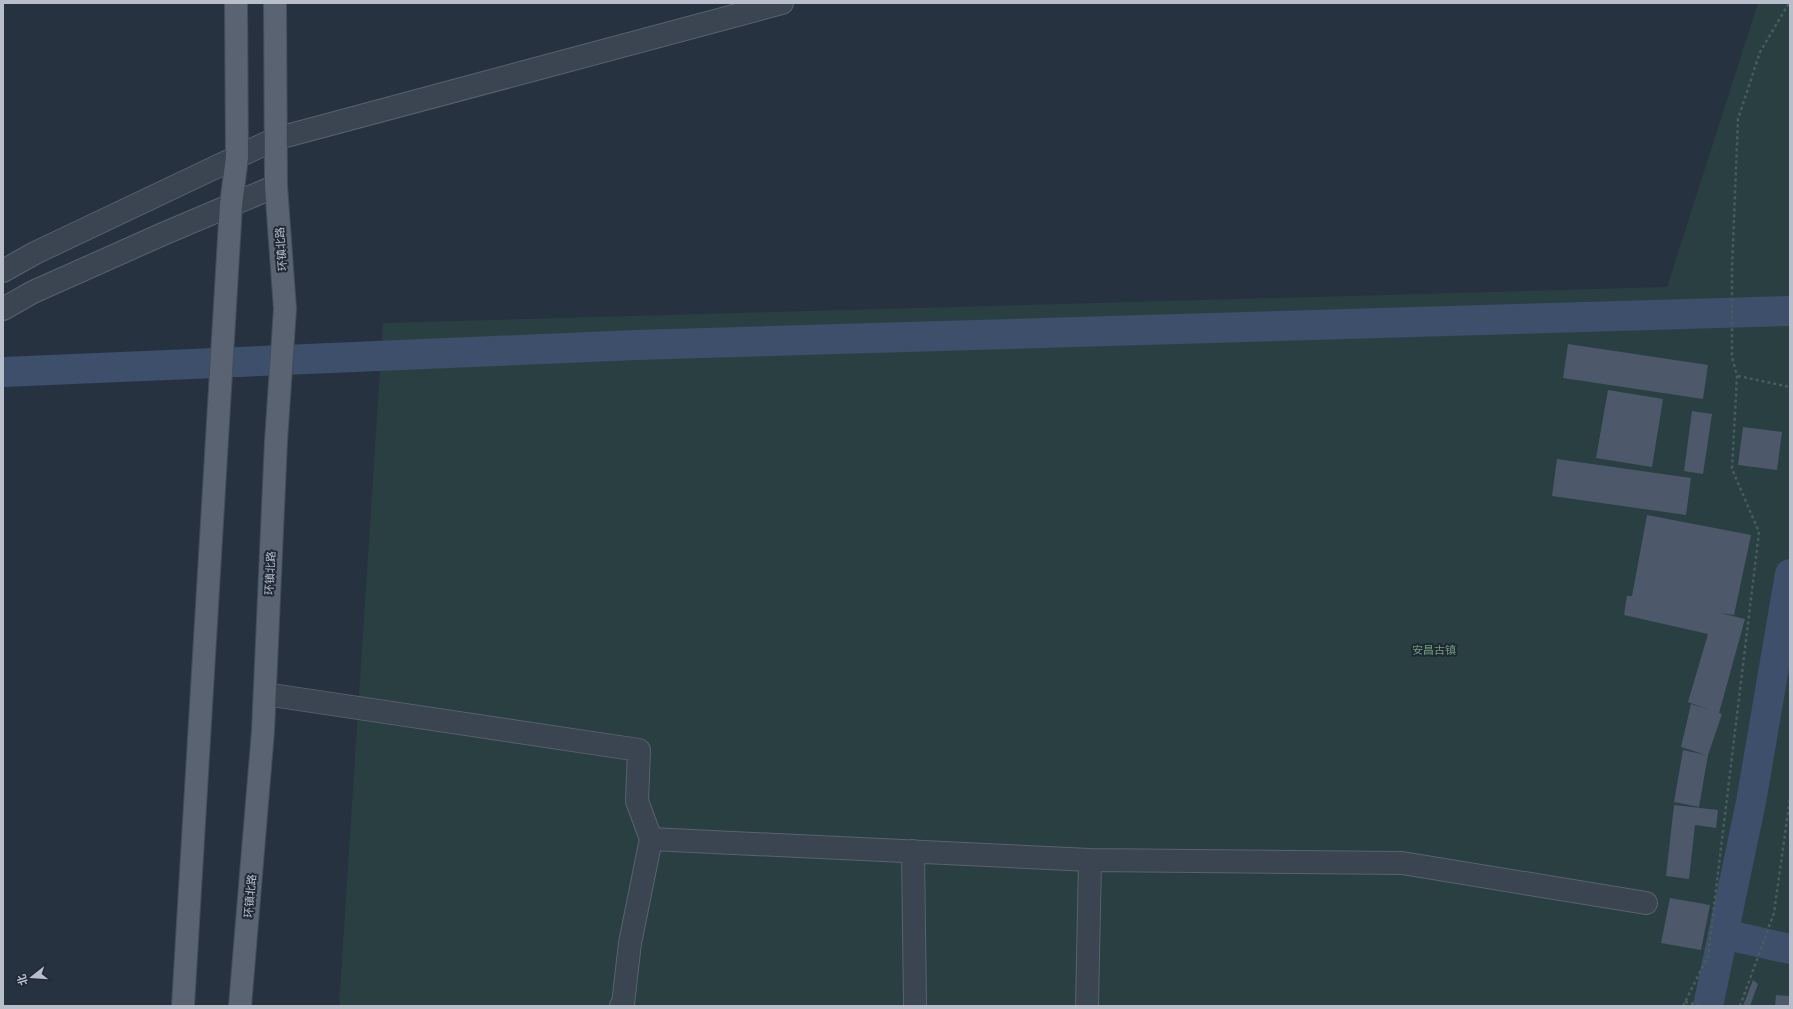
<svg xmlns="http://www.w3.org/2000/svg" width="1793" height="1009" font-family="'DejaVu Sans','Noto Sans SC',sans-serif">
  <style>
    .green { fill: #293f42 }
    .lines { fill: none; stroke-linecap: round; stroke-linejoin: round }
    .canal { stroke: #3d4f6a; stroke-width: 30 }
    .building { fill: #4d596a }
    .minor-casing { stroke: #59626e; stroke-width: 24 }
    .major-casing { stroke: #454d5a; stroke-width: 24 }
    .path { stroke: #475c5f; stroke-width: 2.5; stroke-dasharray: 3 3; stroke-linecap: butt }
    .minor { stroke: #3b4451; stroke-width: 22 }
    .major { stroke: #596371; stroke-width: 22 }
    .labels { text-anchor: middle; stroke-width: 4; stroke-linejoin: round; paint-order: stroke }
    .street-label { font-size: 11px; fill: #b8bfcb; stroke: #202936 }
    .park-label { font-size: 11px; fill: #6f9c79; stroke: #202936 }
  </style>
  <rect width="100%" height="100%" fill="#273241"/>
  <path class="green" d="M1758 3H1790V1006H339L383 323 1667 287Z"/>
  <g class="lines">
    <path class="canal" d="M3 372 636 345 1790 311
      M1723 934 1790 949
      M1708 1006 1751 802 1790 574"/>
  </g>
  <path class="building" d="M1568 344 1708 365 1703 399 1563 378Z
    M1608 390 1663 399 1652 467 1596 458Z
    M1692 411 1712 414 1703 474 1684 471Z
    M1743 427 1782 432 1777 470 1738 465Z
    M1557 459 1691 478 1686 515 1552 496Z
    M1647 515 1751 535 1734 615 1720 613 1745 619 1719 713 1722 714 1708 755 1699 807 1674 802 1683 750 1706 755 1681 747 1691 704 1710 710 1688 702 1708 634 1624 615 1627 596H1632Z
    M1674 805 1718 810 1716 828 1695 825 1689 879 1666 876Z
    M1670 898 1710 905 1701 950 1661 943Z
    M1753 980 1758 984 1750 1006H1743Z
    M1776 995 1790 996V1006H1775Z"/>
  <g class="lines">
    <defs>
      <path id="minor" d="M3 271 35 253 275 139 782 3
        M3 309 33 292 163 234 276 186
        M265 694 639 750 637 801 651 839 1090 860 1402 863 1646 903
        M913 851 915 1006
        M621 1006 623 1004 630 943 651 839
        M1087 1006 1090 860"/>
      <path id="major" d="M183 1006 231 205 237 157 236 3
        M240 1006 263 731 276 441 285 309 276 186 275 3"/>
    </defs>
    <use href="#minor" class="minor-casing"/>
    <use href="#major" class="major-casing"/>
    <path class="path" d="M1738 376 1790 387
      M1685 1002 1703 1006
      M1683 1006 1708 956 1759 532 1732 469 1737 376 1732 357V269L1738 119 1760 52 1789 3
      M1740 1006 1774 913 1790 798"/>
    <use href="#minor" class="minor"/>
    <use href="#major" class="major"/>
  </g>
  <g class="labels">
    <g class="street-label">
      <text transform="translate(281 249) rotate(-94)" y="4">环镇北路</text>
      <text transform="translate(270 573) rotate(-87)" y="4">环镇北路</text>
      <text transform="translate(250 896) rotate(-85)" y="4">环镇北路</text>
    </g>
    <g class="park-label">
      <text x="1434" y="654">安昌古镇</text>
    </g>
  </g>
  <rect width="1793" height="1009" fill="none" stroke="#b8bfcb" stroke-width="8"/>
  <g transform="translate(32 977) rotate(253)" stroke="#202936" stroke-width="3" paint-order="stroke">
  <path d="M0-3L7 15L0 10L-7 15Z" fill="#b8bfcb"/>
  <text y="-6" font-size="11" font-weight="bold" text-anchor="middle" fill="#b8bfcb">北</text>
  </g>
</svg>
